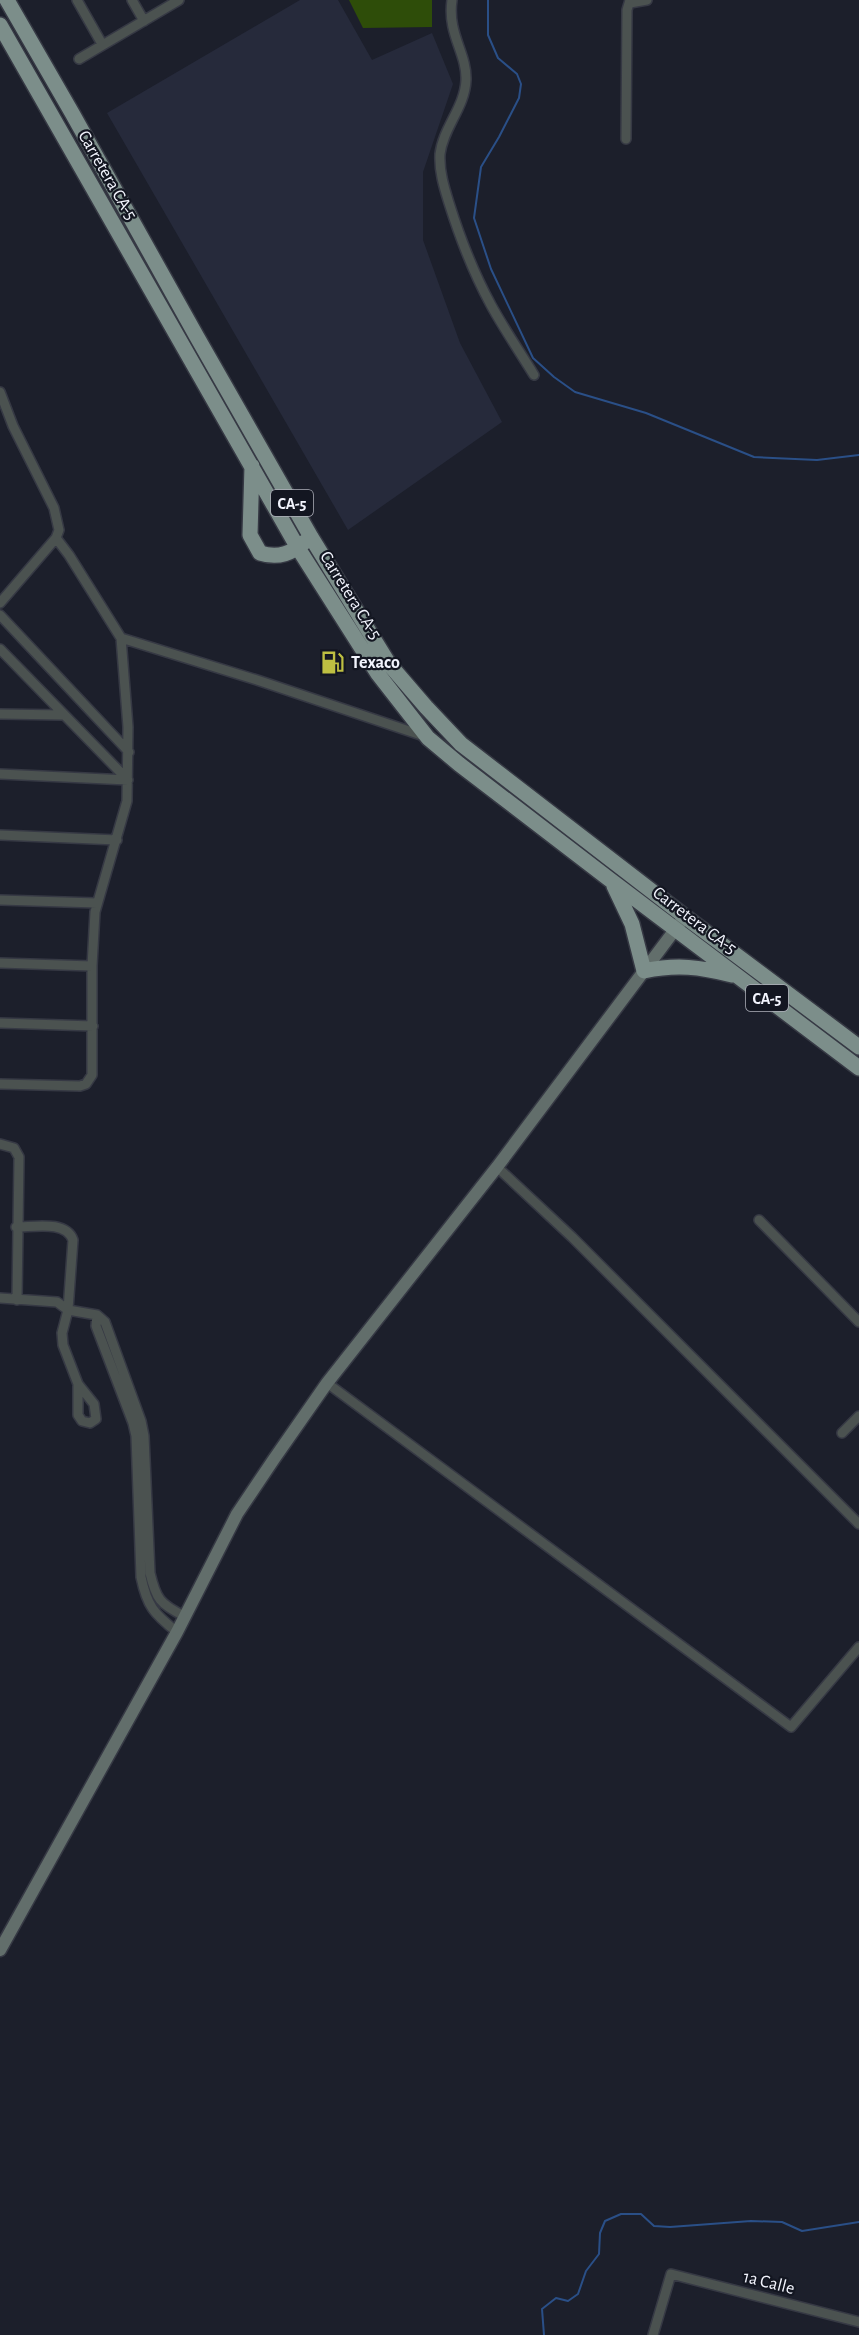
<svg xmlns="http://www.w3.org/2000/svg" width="859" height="2335" font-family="'Alegreya Sans',sans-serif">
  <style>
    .built { fill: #262a3b }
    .green { fill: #2e4d09 }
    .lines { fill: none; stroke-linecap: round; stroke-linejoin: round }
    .stream { stroke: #2a4f87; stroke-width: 2 }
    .minor-casing { stroke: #363944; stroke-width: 12 }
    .secondary-casing { stroke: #363944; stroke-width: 15 }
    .trunk-casing { stroke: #363944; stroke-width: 18 }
    .minor { stroke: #4b5250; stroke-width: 9 }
    .secondary { stroke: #626e6b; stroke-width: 12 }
    .trunk { stroke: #7c8e8a; stroke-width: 15 }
    .labels { text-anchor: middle; stroke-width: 4.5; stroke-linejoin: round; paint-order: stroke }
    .shield { fill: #131621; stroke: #afb1bb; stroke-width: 1.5 }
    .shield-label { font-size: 16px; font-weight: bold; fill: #f2f4fd }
    .street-label { font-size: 18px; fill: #f2f4fd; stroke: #131621 }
    .poi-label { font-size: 18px; font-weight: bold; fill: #f2f4fd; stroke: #131621; text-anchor: start }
  </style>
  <rect width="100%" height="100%" fill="#1c1f2b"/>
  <path class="built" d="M300 0H338L372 60 432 33 453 84 423 172V240L460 343 502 422 348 530 107 113Z"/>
  <path class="green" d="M349 0H432V27L363 28Z"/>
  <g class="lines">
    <path class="stream" d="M488 0V35L498 58 517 74 521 84 519 98 499 137 481 167 474 218 491 269 533 358 554 377 575 392 646 413 754 457 817 460 859 455
      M544 2335 542 2309 556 2298 568 2301 578 2294 586 2271 599 2254 600 2233 605 2221 621 2214H641L654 2226 670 2227 751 2221 782 2222 802 2231 859 2222"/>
    <defs>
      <path id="minor" d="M77 0 102 44
        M132 0 144 21
        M452 0C447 34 467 53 466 80 465 107 443 128 440 154 439 171 444 187 449 203 460 238 473 272 491 305 504 329 520 352 534 375
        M630 3 647 0
        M79 59 179 0
        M626 139 627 10 630 0
        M0 392 13 426 54 508 59 530 56 538 69 555 121 638 257 680 424 736
        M0 603 56 538
        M0 615 129 752
        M0 649 128 780
        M0 714 63 715
        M0 774 128 780
        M0 835 117 840
        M0 900 97 903
        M0 963 92 966
        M0 1023 93 1026
        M0 1084 80 1086 86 1084 92 1075V966L95 912 127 801 128 727 121 638
        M0 1144 14 1148 19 1157 17 1300
        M497 1167 572 1237 859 1524
        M759 1220 859 1322
        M16 1227C34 1227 66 1220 73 1240L68 1310 62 1333 63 1345 78 1384 94 1404 96 1419 90 1423 82 1421 78 1415V1384
        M0 1298 57 1302 68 1310 97 1315 105 1322 141 1421 144 1436 150 1573C156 1599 160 1604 184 1616
        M97 1315 96 1326 133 1423 136 1436 141 1577C147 1606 154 1614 177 1632
        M327 1383 791 1727 859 1647
        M842 1433 859 1416
        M653 2335 671 2274 859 2322"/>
      <path id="secondary" d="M0 1950 177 1632 237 1514 274 1459 327 1383 497 1167 680 923"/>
      <path id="trunk" d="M7 0 72 113 197 337 311 537 389 664 426 707 461 744 684 916 859 1047
        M0 25 298 548 378 674 428 738 459 764 609 879 859 1068
        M252 466 250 535 260 553C279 559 292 553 306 541
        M614 886 632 924 644 971C677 964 700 967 732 975"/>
    </defs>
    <use href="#minor" class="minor-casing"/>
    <use href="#secondary" class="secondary-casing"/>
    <use href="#trunk" class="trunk-casing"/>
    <use href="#minor" class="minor"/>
    <use href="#secondary" class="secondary"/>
    <use href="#trunk" class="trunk"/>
  </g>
  <defs>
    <symbol id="fuel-bare" viewBox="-9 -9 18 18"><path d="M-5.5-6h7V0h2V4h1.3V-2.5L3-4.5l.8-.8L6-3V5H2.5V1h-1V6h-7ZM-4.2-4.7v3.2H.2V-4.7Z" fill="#bebf42" stroke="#131621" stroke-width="2.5" paint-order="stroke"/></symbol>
  </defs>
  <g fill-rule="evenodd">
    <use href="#fuel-bare" x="316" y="646" width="33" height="33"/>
  </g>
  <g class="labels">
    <g class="shield">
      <rect x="271" y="490" width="42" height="26" rx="4.5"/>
      <rect x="746" y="985" width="42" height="26" rx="4.5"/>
    </g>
    <g class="shield-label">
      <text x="292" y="509">CA-5</text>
      <text x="767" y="1004">CA-5</text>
    </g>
    <g class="street-label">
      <text transform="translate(108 175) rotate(60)" y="6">Carretera CA-5</text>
      <text transform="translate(351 595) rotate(58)" y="6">Carretera CA-5</text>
      <text transform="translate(695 920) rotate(37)" y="6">Carretera CA-5</text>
      <text transform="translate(769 2282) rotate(14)" y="6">1a Calle</text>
    </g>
    <g class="poi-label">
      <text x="351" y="668">Texaco</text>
    </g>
  </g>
</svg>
